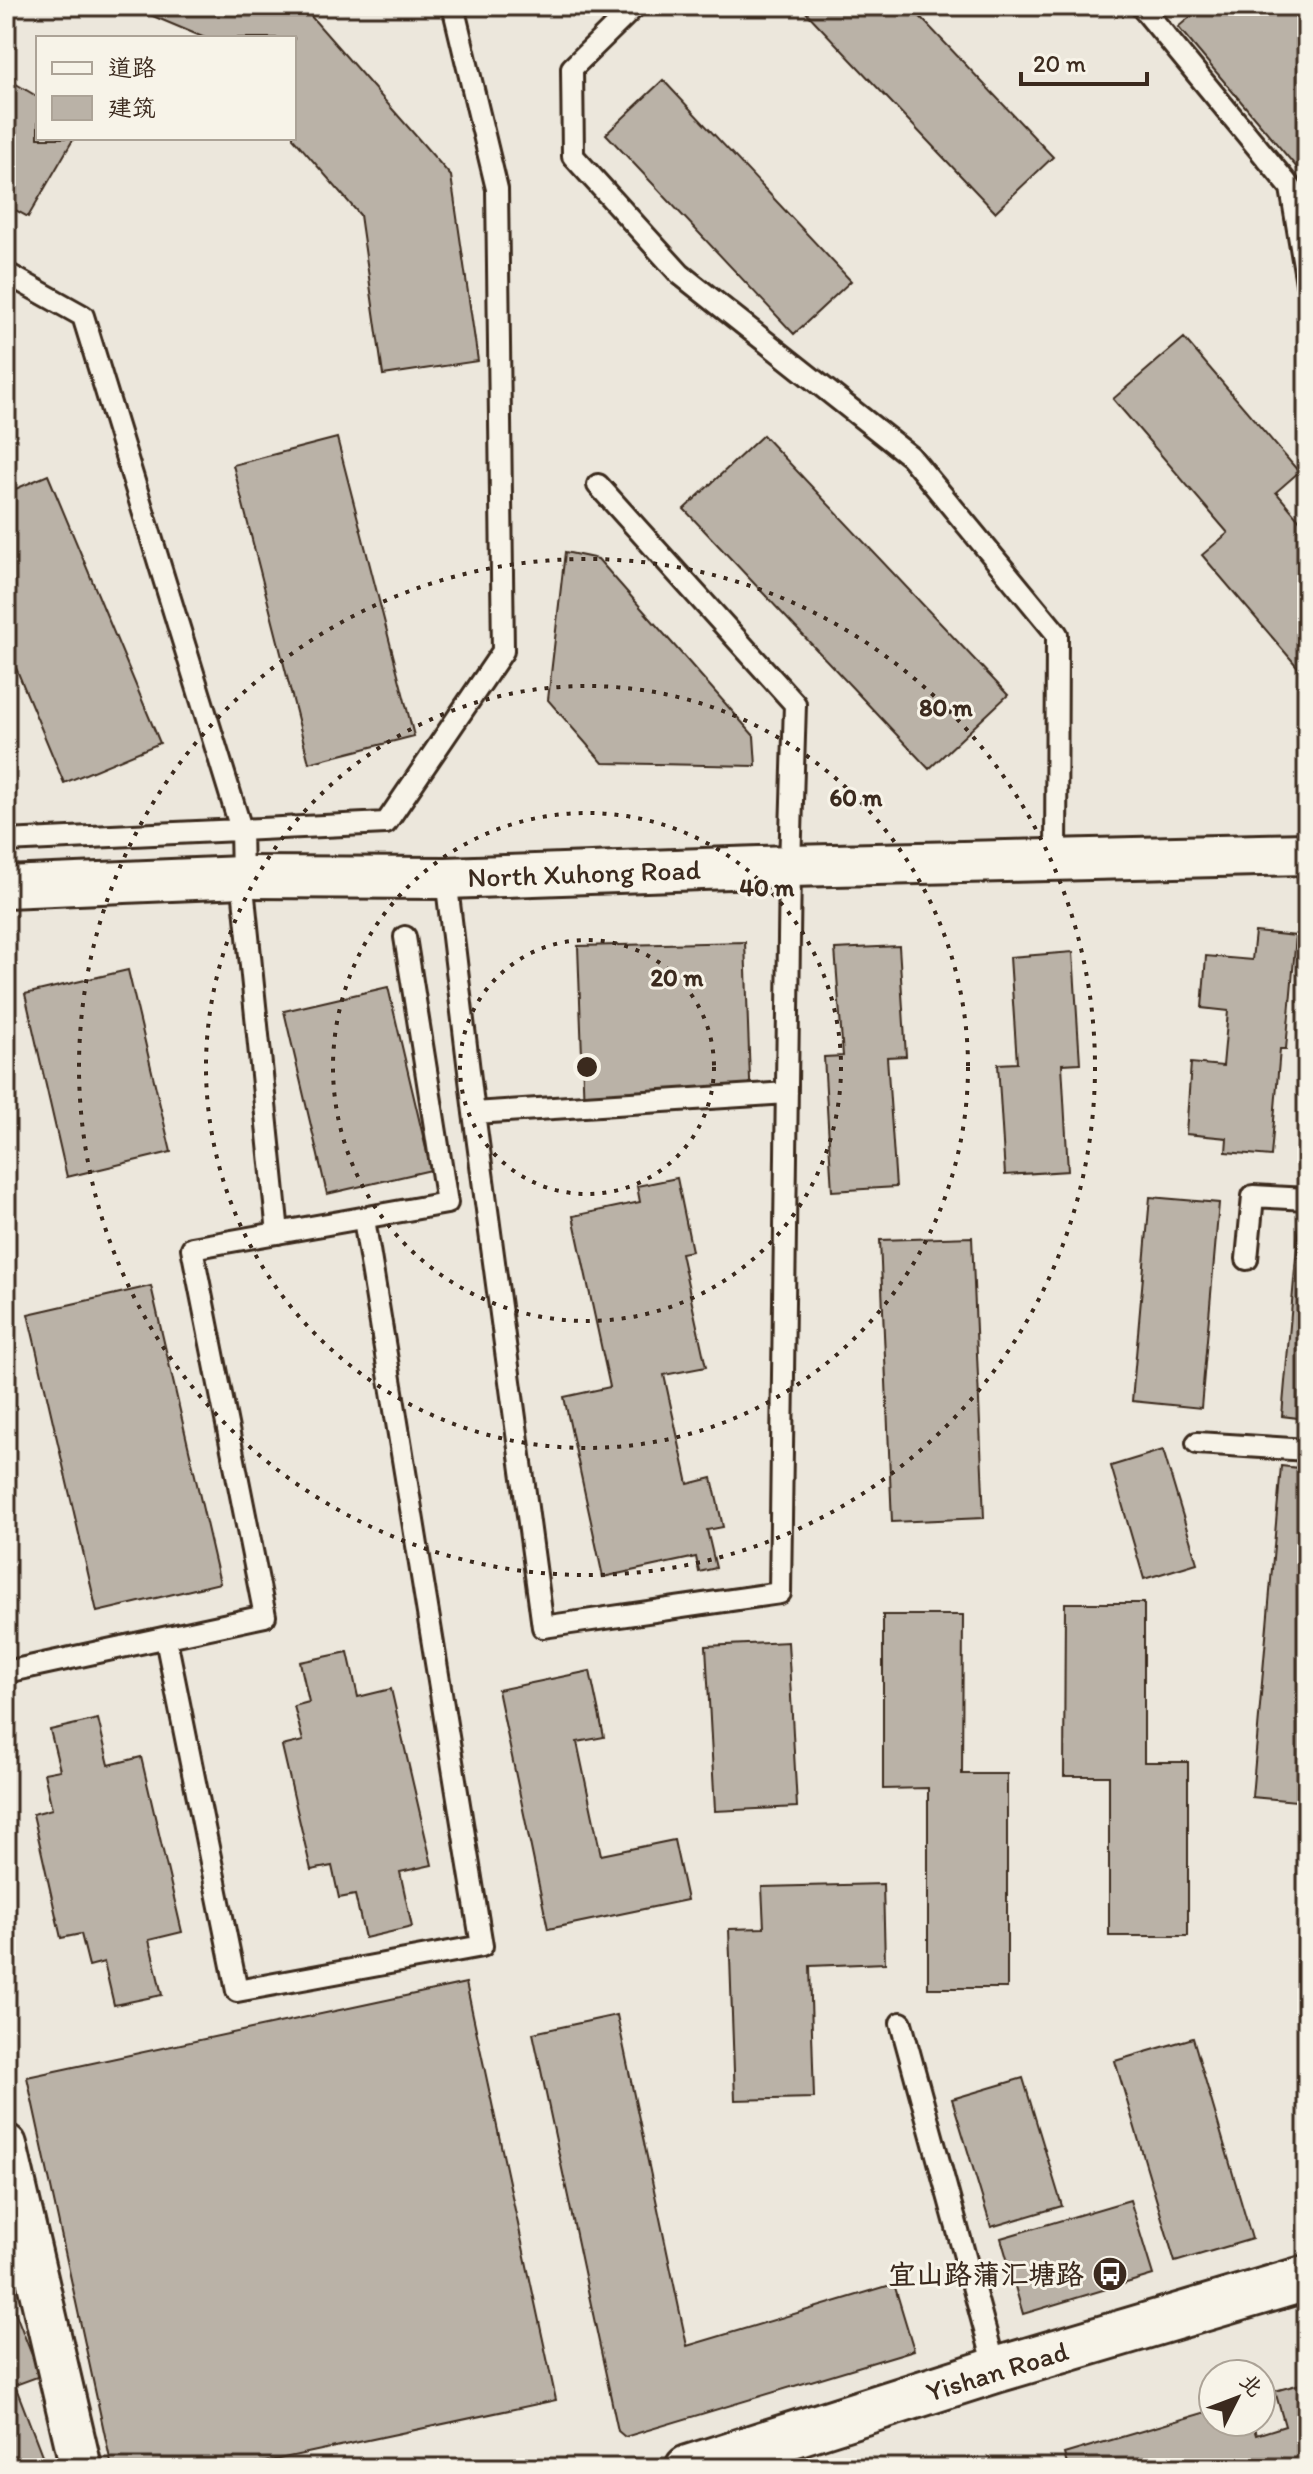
<svg xmlns="http://www.w3.org/2000/svg" width="1313" height="2474" font-family="Itim,'LXGW WenKai TC',sans-serif">
  <style>
    .building { fill: #bab2a7; stroke: #3b2a1e; stroke-width: 2 }
    .lines { fill: none; stroke-linecap: round; stroke-linejoin: round }
    .service-casing { stroke: #3b2a1e; stroke-width: 26 }
    .minor-casing { stroke: #3b2a1e; stroke-width: 46 }
    .secondary-casing { stroke: #3b2a1e; stroke-width: 50 }
    .service { stroke: #f7f3e8; stroke-width: 20 }
    .minor { stroke: #f7f3e8; stroke-width: 40 }
    .secondary { stroke: #f7f3e8; stroke-width: 44 }
    .ring { fill: none; stroke: #3b2a1e; stroke-width: 4; stroke-dasharray: 4 8 }
    .labels { text-anchor: middle; stroke-width: 6; stroke-linejoin: round; paint-order: stroke }
    .street-label { font-size: 28px; fill: #3b2a1e; stroke: #f7f3e8 }
    .poi-label { font-size: 28px; font-weight: bold; fill: #3b2a1e; stroke: #f7f3e8; text-anchor: end }
    .centre { fill: #3b2a1e; stroke: #f7f3e8; stroke-width: 4 }
    .ring-label { font-size: 24px; text-anchor: middle; font-weight: bold; fill: #3b2a1e; stroke: #f7f3e8; stroke-width: 6; stroke-linejoin: round; paint-order: stroke }
  </style>
  <rect width="100%" height="100%" fill="#ece7dc"/>
  <filter id="ink" filterUnits="userSpaceOnUse"><feTurbulence type="fractalNoise" baseFrequency=".0125" numOctaves="2"/><feDisplacementMap in="SourceGraphic" scale="16" xChannelSelector="R" yChannelSelector="G"/><feConvolveMatrix kernelMatrix="1 2 1 2 8 2 1 2 1" color-interpolation-filters="sRGB"/></filter>
  <g filter="url(#ink)">
    <path class="building" d="M129 6H302L451 176 478 361 383 375 360 215 293 138 294 38H205Z
      M808 6H910L1053 157 995 212 804 10Z
      M1203 6H1286L1307 30V161L1298 169 1178 27Z
      M6 78 38 97V138H74L28 217 6 205Z
      M663 80 851 281 794 334 606 134Z
      M1184 338 1299 472 1276 492 1307 529V678L1202 555 1228 533 1113 399Z
      M763 435 1008 695 929 769 684 509Z
      M337 438 414 736 309 763 233 465Z
      M48 475 160 743 64 783 6 644V493Z
      M565 552 598 559 754 736 756 766 603 763 548 700Z
      M1255 932 1296 936 1286 1049H1280L1271 1156 1226 1152 1227 1138 1186 1134 1191 1063 1223 1066 1228 1011 1202 1008 1206 956 1252 960Z
      M745 942 751 1107 584 1111 578 946Z
      M899 946 906 1056 887 1057 896 1187 832 1191 824 1057 843 1056 835 949Z
      M1073 952 1080 1063 1062 1064 1068 1171 1005 1175 998 1064 1017 1063 1010 957Z
      M128 970 171 1152 67 1177 25 994Z
      M388 987 431 1170 327 1194 284 1011Z
      M677 1178 692 1251 681 1253 706 1367 664 1375 688 1484 712 1478 723 1527 707 1530 716 1568 699 1572 696 1557 603 1577 564 1397 610 1387 573 1216 640 1202 637 1186Z
      M1150 1197 1219 1203 1201 1408 1132 1401Z
      M1300 1212H1307V1419L1282 1416Z
      M972 1237 984 1518 892 1522 880 1240Z
      M151 1286 220 1583 97 1612 28 1314Z
      M1163 1450 1197 1563 1144 1579 1111 1466Z
      M1281 1466 1307 1469V1802L1252 1797Z
      M1065 1603H1144V1762H1188V1936H1109V1776H1064Z
      M883 1615H963L962 1774H1007V1988H928V1788L883 1789Z
      M788 1642 797 1807 715 1811 706 1646Z
      M348 1652 358 1697 391 1689 432 1865 400 1872 412 1927 365 1938 355 1895 339 1898 332 1866 311 1870 282 1746 303 1741 294 1706 309 1702 300 1662Z
      M590 1671 604 1737 577 1742 601 1855 674 1840 687 1900 548 1929 498 1690Z
      M98 1719 109 1765 141 1757 182 1932 149 1940 162 1995 114 2005 104 1962 89 1966 81 1934 61 1938 33 1814 52 1809 44 1773 60 1770 50 1730Z
      M883 1884 885 1963 810 1966 814 2098 735 2100 729 1929 764 1928 762 1887Z
      M466 1983 556 2400 237 2468H112L27 2077Z
      M1307 2008V2045L1297 2011Z
      M617 2015 687 2346 894 2284 914 2350 625 2437 618 2431 533 2033Z
      M1193 2038 1252 2239 1175 2262 1115 2061Z
      M1023 2078 1062 2206 991 2227 952 2099Z
      M1130 2200 1153 2275 1023 2314 1001 2238Z
      M7 2291 40 2376 15 2385 47 2468H6Z
      M1307 2382V2468H1068L1064 2454 1213 2410V2422H1252L1256 2435 1285 2426 1275 2391Z"/>
    <g class="lines">
      <defs>
        <path id="service" d="M635 6 572 68 573 156 680 274 910 456 1057 634 1056 860
          M1141 6 1291 188 1307 283
          M6 273 83 316 241 829 242 877 278 1233
          M6 841 386 823 503 651 497 189 454 10 450 6
          M446 878 474 1113 543 1627 780 1593 790 866 795 704 598 485
          M474 1113 787 1093
          M1247 1259 1253 1196 1307 1199
          M1197 1443 1307 1450
          M166 1639 237 1991 482 1946 364 1219
          M6 1672 265 1616 192 1248 447 1203 405 937
          M901 2023 996 2370"/>
        <path id="minor" d="M6 887 242 877 446 878 790 866 1307 854
          M6 2145 81 2468"/>
        <path id="secondary" d="M688 2468 996 2370 1307 2278"/>
      </defs>
      <use href="#service" class="service-casing"/>
      <use href="#minor" class="minor-casing"/>
      <use href="#secondary" class="secondary-casing"/>
      <use href="#service" class="service"/>
      <use href="#minor" class="minor"/>
      <use href="#secondary" class="secondary"/>
    </g>
  </g>
  <g class="ring">
    <circle cx="587" cy="1067" r="127"/>
    <circle cx="587" cy="1067" r="254"/>
    <circle cx="587" cy="1067" r="381"/>
    <circle cx="587" cy="1067" r="508"/>
  </g>
  <defs>
    <symbol id="bus-disc" viewBox="-11 -11 22 22"><circle r="9.5" fill="#3b2a1e" stroke="#f7f3e8"/><path d="M-5-6H5V4H4V6H2V4H-2V6H-4V4H-5ZM-3.5-4V0h7V-4ZM-3.5 1.2v1.5H-2V1.2ZM2 1.2v1.5H3.5V1.2Z" fill="#fff"/></symbol>
  </defs>
  <g fill-rule="evenodd">
    <use href="#bus-disc" x="1090" y="2254" width="40" height="40"/>
  </g>
  <g class="labels">
    <g class="street-label">
      <text transform="translate(584 873) rotate(-2)" y="10">North Xuhong Road</text>
      <text transform="translate(997 2371) rotate(-17)" y="10">Yishan Road</text>
    </g>
    <g class="poi-label">
      <text x="1084" y="2284">宜山路蒲汇塘路</text>
    </g>
  </g>
  <circle cx="587" cy="1067" r="12" class="centre"/>
  <g class="ring-label">
    <text x="946" y="716">80 m</text>
    <text x="856" y="806">60 m</text>
    <text x="767" y="896">40 m</text>
    <text x="677" y="986">20 m</text>
  </g>
  <rect width="1313" height="2474" fill="none" stroke="#f7f3e8" stroke-width="32"/>
  <rect x="16" y="16" width="1281" height="2442" fill="none" stroke="#3b2a1e" stroke-width="3" filter="url(#ink)"/>
  <rect x="36" y="36" width="260" height="104" fill="#f7f3e8" stroke="#aca397" stroke-width="2"/>
  <rect x="52" y="62" width="40" height="12" fill="#f7f3e8" stroke="#aca397" stroke-width="2"/>
  <text x="108" y="76" font-size="24" fill="#3b2a1e">道路</text>
  <rect x="52" y="96" width="40" height="24" fill="#bab2a7" stroke="#aca397" stroke-width="2"/>
  <text x="108" y="116" font-size="24" fill="#3b2a1e">建筑</text>
  <g transform="translate(1237 2398) rotate(48)"><circle r="38" fill="#f7f3e8" stroke="#aca397" stroke-width="2"/>
  <path d="M0-6L14 30L0 20L-14 30Z" fill="#3b2a1e"/>
  <text y="-12" font-size="22" font-weight="bold" text-anchor="middle" fill="#3b2a1e">北</text>
  </g>
  <path d="M1021 72v12h126v-12" fill="none" stroke="#3b2a1e" stroke-width="4"/>
  <text x="1033" y="72" font-size="24" fill="#3b2a1e" stroke="#f7f3e8" stroke-width="6" paint-order="stroke">20 m</text>
</svg>
